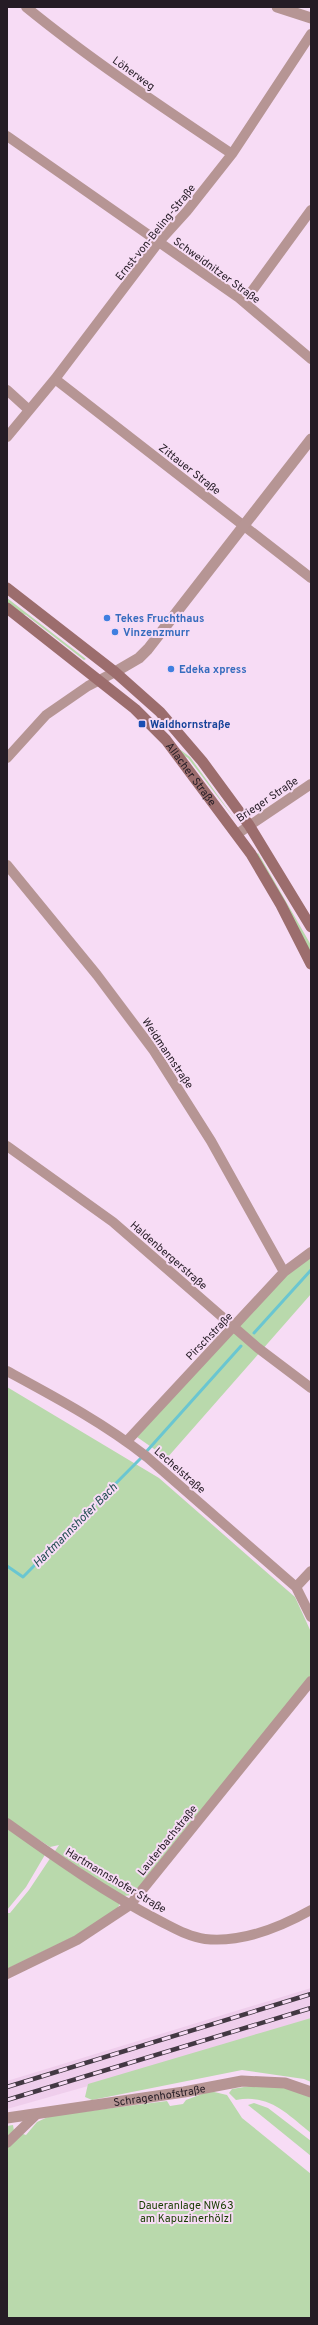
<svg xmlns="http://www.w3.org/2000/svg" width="318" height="2325" font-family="Overpass,sans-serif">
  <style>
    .built { fill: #efceec }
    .green { fill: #b9d9ac }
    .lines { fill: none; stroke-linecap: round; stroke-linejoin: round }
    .stream { stroke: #6ac6d1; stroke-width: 3 }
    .minor { stroke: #b69594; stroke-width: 10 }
    .tertiary { stroke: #b69594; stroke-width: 11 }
    .secondary { stroke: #9c6d6d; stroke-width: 11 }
    .rail-casing { stroke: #433843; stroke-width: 4.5 }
    .rail { stroke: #f7dcf5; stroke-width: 3; stroke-dasharray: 9; stroke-linecap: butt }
    .shop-dot { fill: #3f7fe0; stroke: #f7dcf5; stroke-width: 1.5 }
    .transit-dot { fill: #1a4fb4; stroke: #f7dcf5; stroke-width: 1.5 }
    .labels { text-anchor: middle; stroke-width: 4; stroke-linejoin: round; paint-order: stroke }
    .street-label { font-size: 11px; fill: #251c25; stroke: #f7dcf5 }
    .shop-label { font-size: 11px; font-weight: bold; fill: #366cbe; stroke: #f7dcf5; text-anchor: start }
    .transit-label { font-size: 11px; font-weight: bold; fill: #164399; stroke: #f7dcf5; text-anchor: start }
    .park-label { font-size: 11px; fill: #183d01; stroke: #f7dcf5 }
    .water-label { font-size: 12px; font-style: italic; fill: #254f54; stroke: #f7dcf5 }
  </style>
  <rect width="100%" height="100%" fill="#f7dcf5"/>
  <path class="built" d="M311 1988V2023L7 2109V2081Z"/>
  <path class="green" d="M7 598 86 659 84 660 26 615 14 611 7 605Z
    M174 745 190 757 237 822 188 758 178 753Z
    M258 853 311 945V958L254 856Z
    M311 1255V1294L167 1458 137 1437 286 1273Z
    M7 1387 159 1478 295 1597 311 1632V1675L143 1883 132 1895 124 1896 117 1909 75 1936 7 1969V1913H10L29 1890 59 1845 50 1847 7 1819Z
    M7 1828 46 1853 26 1887 7 1910Z
    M311 2018V2082L304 2079 242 2070 92 2100 85 2097 88 2084Z
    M262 2084 280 2086 311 2097V2133C286 2113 270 2094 236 2100L229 2093 232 2089Z
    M210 2091 227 2095 242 2118 311 2174V2318H7V2126L13 2125 14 2131 26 2135 37 2122 50 2116 167 2101 170 2106 183 2104 186 2100Z
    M254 2103 268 2108 311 2141V2156L248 2105Z"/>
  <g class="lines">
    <path class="stream" d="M254 1333 311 1270
      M146 1452 241 1346
      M7 1566 23 1577 141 1458"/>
    <path class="minor" d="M26 7C91 60 162 107 232 154
      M7 136 239 298 311 359
      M244 302 311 210
      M55 379 311 578
      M7 390 29 410
      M7 437 55 379 158 243 187 211 232 154 311 34
      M7 758 46 715 88 686 115 672
      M237 834 311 784
      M7 865 97 975 154 1051 211 1141 284 1272
      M7 1146 113 1222 258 1348 311 1388
      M7 1371C55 1397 104 1423 147 1457L296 1587 311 1617
      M127 1441 284 1272 311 1252
      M296 1587 311 1571
      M7 1823C56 1858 107 1894 160 1921 174 1928 189 1937 205 1939 242 1943 279 1928 311 1910
      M7 1974 77 1940 130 1905 311 1681
      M7 2143 37 2114"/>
    <g class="tertiary">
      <path d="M277 7 311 18"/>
      <path d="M115 672 139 658 148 649 311 439"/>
      <path id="s1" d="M7 2118 184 2092 242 2081 285 2083 311 2092"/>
    </g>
    <g class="secondary">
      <path d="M7 588 115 672 160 712 202 761 249 825 311 927"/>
      <path id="s2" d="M7 608 135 709 166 740 251 854 281 905 311 964"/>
    </g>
    <defs>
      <path id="rail" d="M7 2087 311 1994
        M7 2100 311 2008"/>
    </defs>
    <use href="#rail" class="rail-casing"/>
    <use href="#rail" class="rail"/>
  </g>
  <g class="shop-dot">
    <circle cx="107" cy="618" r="4"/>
    <circle cx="115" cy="632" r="4"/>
    <circle cx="171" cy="669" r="4"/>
  </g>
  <rect class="transit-dot" x="138" y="720" width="8" height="8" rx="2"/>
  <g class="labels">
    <g class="street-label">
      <text transform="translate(134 73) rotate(36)" y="4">Löherweg</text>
      <text transform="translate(155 232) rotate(-51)" y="4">Ernst-von-Beling-Straße</text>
      <text transform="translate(217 270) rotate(36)" y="4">Schweidnitzer Straße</text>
      <text transform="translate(190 469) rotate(38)" y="4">Zittauer Straße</text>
      <text dy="4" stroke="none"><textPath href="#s2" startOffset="249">Allacher Straße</textPath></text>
      <text transform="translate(267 799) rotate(-34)" y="4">Brieger Straße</text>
      <text transform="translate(168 1053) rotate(56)" y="4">Weidmannstraße</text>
      <text transform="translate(169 1255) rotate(41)" y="4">Haldenbergerstraße</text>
      <text transform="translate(209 1336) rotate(-46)" y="4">Pirschstraße</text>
      <text transform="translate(180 1470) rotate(41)" y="4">Lechelstraße</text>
      <text transform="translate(167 1840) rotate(-51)" y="4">Lauterbachstraße</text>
      <text transform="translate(116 1880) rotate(31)" y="4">Hartmannshofer Straße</text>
      <text dy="4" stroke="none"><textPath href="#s1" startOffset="154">Schragenhofstraße</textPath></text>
    </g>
    <g class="shop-label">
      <text x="115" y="622">Tekes Fruchthaus</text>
      <text x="123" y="636">Vinzenzmurr</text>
      <text x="179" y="673">Edeka xpress</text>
    </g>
    <g class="transit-label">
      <text x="150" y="728">Waldhornstraße</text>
    </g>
    <g class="park-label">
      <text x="186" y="2209">Daueranlage NW63<tspan x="186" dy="13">am Kapuzinerhölzl</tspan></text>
    </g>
    <g class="water-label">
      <text transform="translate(75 1525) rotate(-45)" y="4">Hartmannshofer Bach</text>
    </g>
  </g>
  <rect width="318" height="2325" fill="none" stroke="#251c25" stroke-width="16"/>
</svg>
